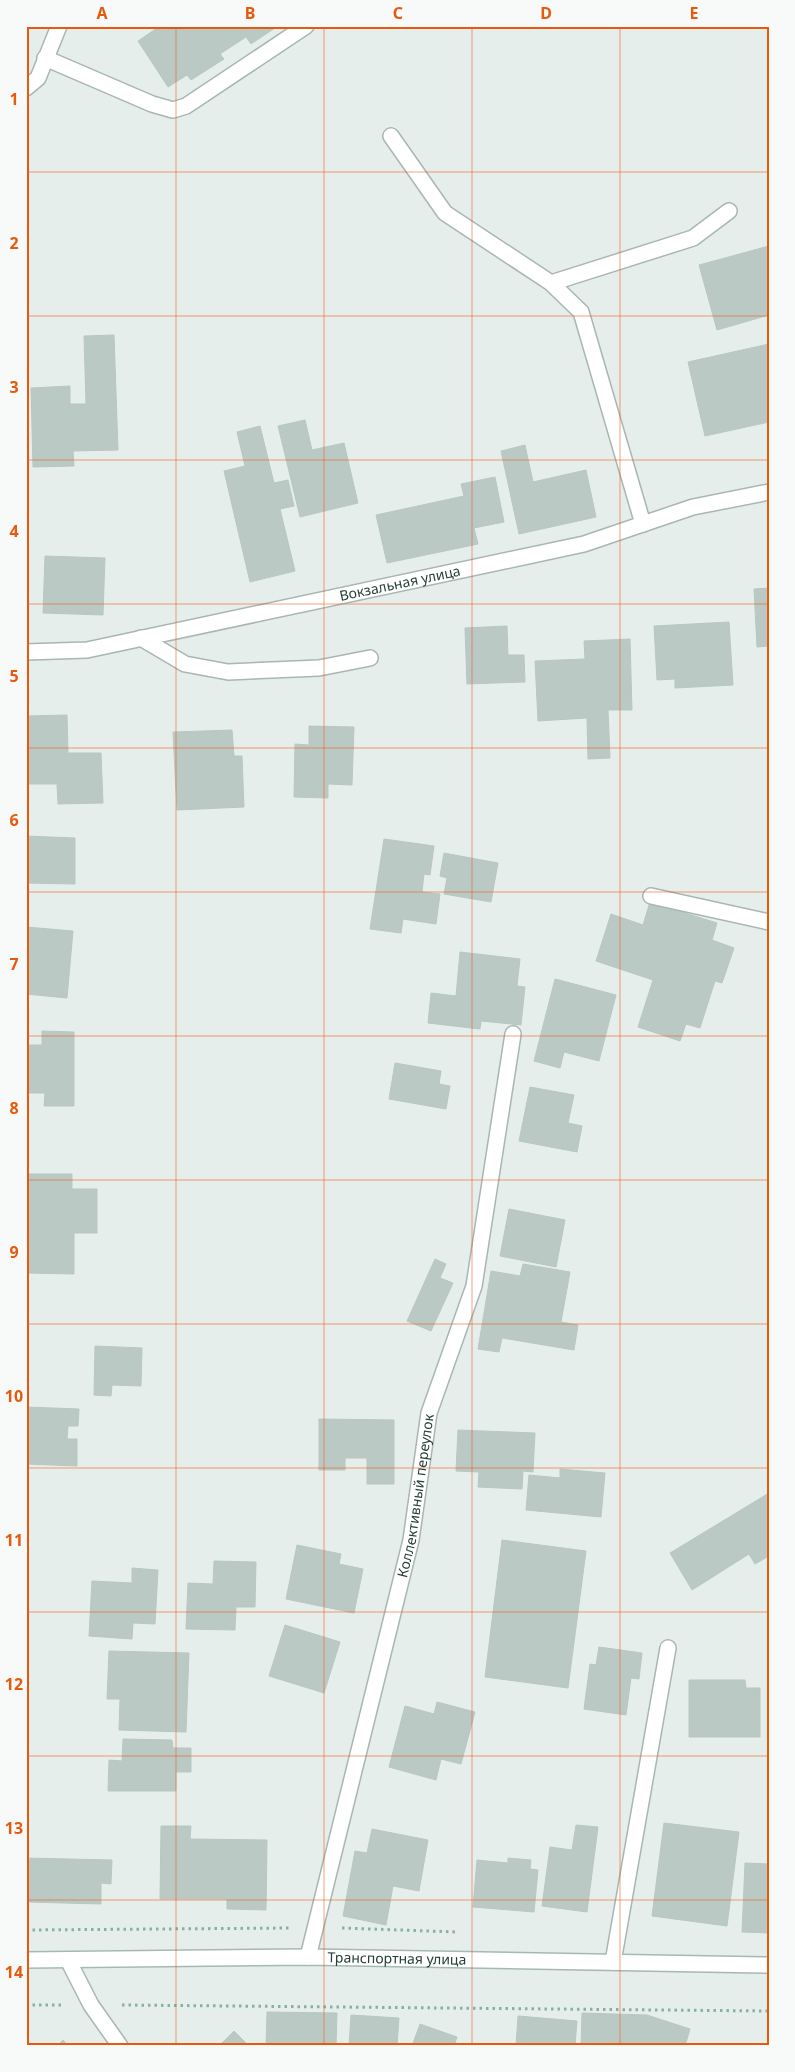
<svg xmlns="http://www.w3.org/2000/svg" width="795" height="2072" font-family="'Noto Sans',sans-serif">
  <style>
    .building { fill: #bbc9c4; stroke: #b9c7c2 }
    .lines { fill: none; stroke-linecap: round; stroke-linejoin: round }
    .lane-casing { stroke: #a9b6b2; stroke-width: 18 }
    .street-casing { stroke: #a9b6b2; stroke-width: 18 }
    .secondary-casing { stroke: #a5b9b3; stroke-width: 18 }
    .path { stroke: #89afa4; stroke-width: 3; stroke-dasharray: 2.5 4; stroke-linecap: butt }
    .lane { stroke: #fff; stroke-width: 15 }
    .street { stroke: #fff; stroke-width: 15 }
    .secondary { stroke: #fff; stroke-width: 15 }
    .grid { fill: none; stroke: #e8590c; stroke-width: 1; stroke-opacity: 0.55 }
    .labels { text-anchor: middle; stroke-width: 4; stroke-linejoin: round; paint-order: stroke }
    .street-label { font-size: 14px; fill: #263f39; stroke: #f7faf9 }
    .neatline { fill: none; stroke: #e8590c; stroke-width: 2 }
    .grid-label { font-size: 16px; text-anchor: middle; font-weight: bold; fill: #e8590c }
  </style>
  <rect width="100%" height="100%" fill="#e6eeeb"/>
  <path class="building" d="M160 26H278L251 44 246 37 220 54 224 59 191 80 187 75 168 87 138 41Z
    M769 246V315L717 330 699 265Z
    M114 335 118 450 73 451 74 466 33 467 31 388 70 386V404H86L84 336Z
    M769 344V422L705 436 688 362Z
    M305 420 312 450 344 443 358 503 300 517 278 426Z
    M260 426 274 483 288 480 294 506 280 509 295 571 250 582 224 471 245 466 237 432Z
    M525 445 533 482 586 470 596 517 519 534 501 451Z
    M495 477 504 522 474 528 478 544 387 563 376 515 464 496 461 484Z
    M45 556 105 558 103 615 43 613Z
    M769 588V646L757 647 754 589Z
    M729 622 733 685 675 688V679L657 680 654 626Z
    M507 626 508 655H524L525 682 467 684 465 628Z
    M630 639 632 710H608L610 758 588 759 587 718 538 721 535 661 585 659 584 641Z
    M67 715 68 753H101L103 803 58 804 57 784H26V716Z
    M309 726 354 727 352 785 328 784V798L294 797 295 744 309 745Z
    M232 730 234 756H242L244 807 177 810 173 732Z
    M26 836 75 838V884L26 883Z
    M384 839 434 846 430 875 424 874 422 892 440 894 436 924 403 919 401 933 370 929Z
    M444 853 498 863 491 902 444 894 447 878 440 876Z
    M650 902 717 923 712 940 734 948 722 983 715 981 700 1028 686 1024 680 1041 638 1027 653 980 596 961 611 914 643 925Z
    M26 927 73 931 67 998 26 994Z
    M460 952 520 959 517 986 525 987 521 1025 481 1021 480 1029 428 1023 431 993 456 996Z
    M555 979 616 995 599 1061 564 1052 560 1068 534 1061Z
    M42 1031 74 1032V1106H44L45 1093H26V1045H42Z
    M395 1063 441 1071 439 1084 450 1086 446 1109 389 1099Z
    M530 1087 574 1095 568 1123 582 1126 577 1152 519 1141Z
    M26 1174H72V1189H97V1233H74V1274L26 1273Z
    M509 1209 565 1220 556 1267 500 1256Z
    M435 1259 446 1264 440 1278 453 1283 431 1331 407 1321Z
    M523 1264 570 1272 561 1322 578 1325 574 1350 502 1338 499 1352 478 1349 491 1271 520 1276Z
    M95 1346 142 1348 141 1386 112 1385 111 1396 94 1395Z
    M26 1407 79 1409 78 1426H68L67 1439H77V1466L26 1464Z
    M319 1419 394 1420V1484H367V1458H345V1470H319Z
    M458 1430 535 1433 533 1472 523 1471 522 1489 478 1487 479 1472 456 1471Z
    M560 1469 605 1473 601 1517 526 1510 529 1475 560 1478Z
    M769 1493V1556L755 1564 749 1554 692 1590 670 1553Z
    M502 1540 586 1551 568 1688 485 1677Z
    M297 1545 341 1554 339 1564 363 1569 354 1613 286 1599Z
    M214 1561 256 1562 255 1607H236L235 1630 186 1629 188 1583 213 1584Z
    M132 1568 158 1570 155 1624 133 1623 132 1639 89 1636 92 1581 132 1583Z
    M285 1625 340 1642 324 1693 269 1676Z
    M599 1647 642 1653 639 1679 631 1678 626 1715 584 1709 590 1664 596 1665Z
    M109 1651 189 1653 186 1732 119 1730 120 1699H107Z
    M689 1680H745L746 1688H760V1737H689Z
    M437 1702 475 1712 461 1764 441 1759 436 1780 389 1767 405 1706 434 1714Z
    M123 1739 172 1740 173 1748H191V1772H176V1791H108L109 1760 122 1761Z
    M664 1823 739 1832 727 1926 652 1916Z
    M576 1825 598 1827 587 1912 542 1906 550 1847 572 1850Z
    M161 1826H191L190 1839 267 1840 266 1910 227 1909V1899H160Z
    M372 1829 428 1840 419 1891 393 1886 386 1925 343 1916 355 1851 367 1853Z
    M26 1858 112 1860 111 1884 101 1883V1904L26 1902Z
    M508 1858 531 1860 530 1869 538 1870 534 1912 473 1907 477 1860 508 1863Z
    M745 1863 769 1864V1933L742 1932Z
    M267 2012 337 2013 336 2046H266Z
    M582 2013 647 2015 690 2029 685 2046H581Z
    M351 2015 399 2018 397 2046H349Z
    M518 2016 577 2021 575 2046H516Z
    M420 2024 457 2037 454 2046H412Z
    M234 2031 249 2046H219Z
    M63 2040 68 2046H57Z"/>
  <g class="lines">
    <defs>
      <path id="lane" d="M45 58 152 104 173 110 186 106 306 26
        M391 136 445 213 551 283 581 312 643 524
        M551 283 693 238 729 211
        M141 638 185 664 228 672 319 668 370 658
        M651 896 769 922
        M613 1962 668 1648"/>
      <g id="street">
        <path d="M26 88 38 78 59 26"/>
        <path id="s1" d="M26 652 87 650 584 544 693 507 769 492"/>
        <path id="s2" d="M308 1957 411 1540 429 1413 474 1286 513 1034"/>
        <path d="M68 1960 91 2005 120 2046"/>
      </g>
      <g id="secondary">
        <path id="s3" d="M26 1960 308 1957 769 1965"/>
      </g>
    </defs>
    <use href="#lane" class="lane-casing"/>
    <use href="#street" class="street-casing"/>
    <use href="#secondary" class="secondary-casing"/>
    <path class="path" d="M342 1928 458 1932
      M26 1930 291 1928
      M26 2005H63
      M122 2005 769 2011"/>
    <use href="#lane" class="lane"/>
    <use href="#street" class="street"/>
    <use href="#secondary" class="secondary"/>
  </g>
  <path class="grid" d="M176 26V2046M324 26V2046M472 26V2046M620 26V2046M26 172H769M26 316H769M26 460H769M26 604H769M26 748H769M26 892H769M26 1036H769M26 1180H769M26 1324H769M26 1468H769M26 1612H769M26 1756H769M26 1900H769"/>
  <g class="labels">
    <g class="street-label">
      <text dy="5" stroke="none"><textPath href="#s1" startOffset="381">Вокзальная улица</textPath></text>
      <text dy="5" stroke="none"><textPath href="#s2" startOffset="474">Коллективный переулок</textPath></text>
      <text dy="5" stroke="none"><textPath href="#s3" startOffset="371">Транспортная улица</textPath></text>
    </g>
  </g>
  <rect width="795" height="2072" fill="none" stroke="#f7faf9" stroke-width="55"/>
  <rect x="28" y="28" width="740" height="2016" class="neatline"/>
  <g class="grid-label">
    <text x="102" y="19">A</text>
    <text x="250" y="19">B</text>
    <text x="398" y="19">C</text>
    <text x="546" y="19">D</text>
    <text x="694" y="19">E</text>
    <text x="14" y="105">1</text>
    <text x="14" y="249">2</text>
    <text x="14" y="393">3</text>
    <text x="14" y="537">4</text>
    <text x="14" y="682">5</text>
    <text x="14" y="826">6</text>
    <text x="14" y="970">7</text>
    <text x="14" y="1114">8</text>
    <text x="14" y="1258">9</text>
    <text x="14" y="1402">10</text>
    <text x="14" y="1546">11</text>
    <text x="14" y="1690">12</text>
    <text x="14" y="1834">13</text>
    <text x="14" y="1978">14</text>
  </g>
</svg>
